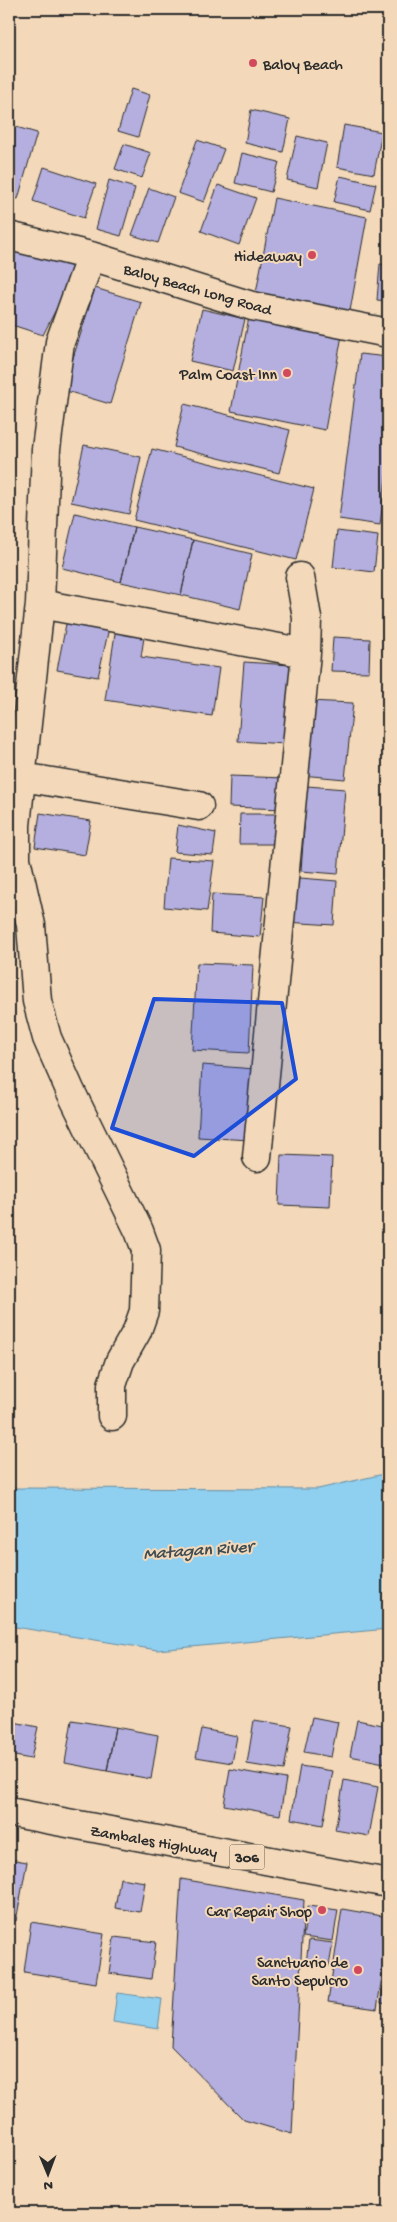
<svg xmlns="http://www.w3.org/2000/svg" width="397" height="2222" font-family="'Gochi Hand',sans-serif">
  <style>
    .water { fill: #8fcff0; stroke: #678da1 }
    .building { fill: #b5afe0; stroke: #2b2b2b }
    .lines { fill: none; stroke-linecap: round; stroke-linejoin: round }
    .minor-casing { stroke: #2b2b2b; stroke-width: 31 }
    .primary-casing { stroke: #2b2b2b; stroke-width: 31 }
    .minor { stroke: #f3d9ba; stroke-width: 28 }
    .primary { stroke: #f3d9ba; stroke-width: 28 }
    .marked { fill: #1d4ed8; fill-opacity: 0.2; stroke: #1d4ed8; stroke-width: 4; stroke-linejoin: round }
    .poi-dot { fill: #d1495b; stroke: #f3d9ba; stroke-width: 2 }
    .labels { text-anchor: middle; stroke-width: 4; stroke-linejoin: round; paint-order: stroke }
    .shield { fill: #f3d9ba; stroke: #675f56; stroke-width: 1 }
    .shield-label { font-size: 15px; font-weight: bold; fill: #2b2b2b }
    .poi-label { font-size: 16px; fill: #2b2b2b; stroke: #f3d9ba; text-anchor: end }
    .street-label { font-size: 16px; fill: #2b2b2b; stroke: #f3d9ba }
    .water-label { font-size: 18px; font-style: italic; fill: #3f4c52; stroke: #f3d9ba }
  </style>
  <rect width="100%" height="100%" fill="#f3d9ba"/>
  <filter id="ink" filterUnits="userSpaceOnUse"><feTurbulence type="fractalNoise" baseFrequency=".02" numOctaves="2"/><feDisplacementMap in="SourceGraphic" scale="10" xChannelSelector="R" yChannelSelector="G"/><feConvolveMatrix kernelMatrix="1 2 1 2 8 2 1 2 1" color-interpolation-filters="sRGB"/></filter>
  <g filter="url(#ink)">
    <path class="water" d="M388 1473V1629L157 1650 9 1626V1488L318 1489Z
      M117 1993 162 1999 158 2029 113 2022Z"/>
    <path class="building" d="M131 89 150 95 138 137 118 131Z
      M251 110 290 119 283 152 245 143Z
      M9 125 37 133 18 199 9 197Z
      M344 125 382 132 374 174 337 167Z
      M297 136 327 143 318 187 287 180Z
      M197 140 224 149 204 202 178 193Z
      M124 144 151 153 142 178 115 169Z
      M242 153 279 162 271 192 235 183Z
      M44 167 96 184 84 218 33 201Z
      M340 176 376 184 370 210 334 202Z
      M109 180 135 188 121 236 96 229Z
      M218 185 256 198 239 245 201 231Z
      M149 188 174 197 158 243 132 235Z
      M274 198 367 217 350 311 256 293Z
      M9 249 78 266 43 335 9 324Z
      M380 264 388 265V301L377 300Z
      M95 288 141 302 110 404 63 390Z
      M202 309 245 319 233 371 190 361Z
      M249 317 342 335 325 430 231 411Z
      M360 354 388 357V462L380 525 339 519Z
      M184 404 290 430 279 473 174 447Z
      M84 445 141 457 129 514 71 502Z
      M152 449 314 489 296 560 134 520Z
      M75 513 134 527 121 582 62 568Z
      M134 527 193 540 181 595 121 582Z
      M337 531 378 536 374 572 333 567Z
      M193 540 252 554 240 609 181 595Z
      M67 619 109 628 98 677 57 670Z
      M116 627 145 631 141 657 219 668 212 716 105 700Z
      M333 637 370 639 369 672 331 671Z
      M244 662 291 665 286 744 238 741Z
      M307 701 353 703 345 779 301 775Z
      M230 776 285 778 284 809 229 807Z
      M307 786 345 789 338 874 301 871Z
      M40 813 91 821 85 855 35 847Z
      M240 814H282L281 844H239Z
      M178 825 216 833 213 855 175 852Z
      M168 858 214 861 207 911 164 907Z
      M288 877 337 881 334 925 285 922Z
      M212 894 264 897 260 937 210 933Z
      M197 963 253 965 249 1053 192 1050Z
      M202 1065 255 1069 250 1140 198 1137Z
      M281 1155 332 1157 330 1207 279 1205Z
      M312 1717 338 1722 331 1757 304 1752Z
      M72 1720 115 1727 107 1771 65 1763Z
      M254 1720 292 1726 284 1770 247 1764Z
      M357 1720 388 1726V1740L384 1763 350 1756Z
      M9 1721 38 1727 31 1759 9 1755Z
      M115 1727 158 1735 151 1779 107 1771Z
      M202 1729 237 1736 232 1763 196 1757Z
      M300 1766 333 1771 323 1825 291 1819Z
      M230 1769 286 1779 280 1815 224 1805Z
      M344 1780 378 1787 369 1836 335 1830Z
      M9 1859 27 1862 16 1921 9 1919Z
      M120 1878 145 1882 140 1912 115 1908Z
      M181 1879 304 1900 292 2134 244 2120 171 2046Z
      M308 1906 338 1910 333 1941 303 1937Z
      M342 1909 388 1917V1937L377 2009 328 2002Z
      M31 1922 104 1934 96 1983 24 1972Z
      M114 1937 156 1942 151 1979 109 1973Z
      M309 1940 333 1943 329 1966 306 1963Z
      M386 1960H388V2004L381 2003Z
      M386 2117 388 2118V2139L384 2138Z"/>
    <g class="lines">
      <defs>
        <path id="minor" d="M9 236 91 256 252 306 388 333
          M91 256 60 342 55 380 46 449 40 604 16 825V859L31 925 37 1001 47 1038 70 1090 139 1231 146 1250 144 1311 137 1331 120 1361 112 1385V1416
          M40 604 306 653
          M22 777 199 806
          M257 1157 306 653 307 618 300 577"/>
        <path id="primary" d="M9 1812 388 1883"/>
      </defs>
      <use href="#minor" class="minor-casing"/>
      <use href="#primary" class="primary-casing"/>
      <use href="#minor" class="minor"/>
      <use href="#primary" class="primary"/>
    </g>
  </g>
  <path class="marked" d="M154 999 282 1003 296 1079 194 1156 112 1128Z"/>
  <g class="poi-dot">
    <circle cx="253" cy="63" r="5"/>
    <circle cx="312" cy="255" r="5"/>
    <circle cx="287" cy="373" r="5"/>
    <circle cx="322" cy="1910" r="5"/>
    <circle cx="358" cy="1970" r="5"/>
  </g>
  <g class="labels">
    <rect class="shield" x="229.5" y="1844.5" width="35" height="25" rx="4"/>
    <g class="shield-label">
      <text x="247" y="1862">306</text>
    </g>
    <g class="poi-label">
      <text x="263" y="69" text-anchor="start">Baloy Beach</text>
      <text x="302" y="261">Hideaway</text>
      <text x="277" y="379">Palm Coast Inn</text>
      <text x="312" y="1916">Car Repair Shop</text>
      <text x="348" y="1967">Sanctuario de<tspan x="348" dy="18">Santo Sepulcro</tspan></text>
    </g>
    <g class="street-label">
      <text transform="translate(198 288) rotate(16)" y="6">Baloy Beach Long Road</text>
      <text transform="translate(154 1840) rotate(10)" y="6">Zambales Highway</text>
    </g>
    <g class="water-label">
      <text transform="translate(198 1549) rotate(-4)" y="6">Matagan River</text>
    </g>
  </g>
  <rect width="397" height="2222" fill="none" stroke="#f3d9ba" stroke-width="30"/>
  <rect x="15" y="15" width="367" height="2192" fill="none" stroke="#2b2b2b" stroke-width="2" filter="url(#ink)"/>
  <g transform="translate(48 2174) rotate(179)" stroke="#f3d9ba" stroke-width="4" paint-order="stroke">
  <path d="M0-4L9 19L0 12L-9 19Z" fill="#2b2b2b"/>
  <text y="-8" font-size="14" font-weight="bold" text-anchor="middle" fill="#2b2b2b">N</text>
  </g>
</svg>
